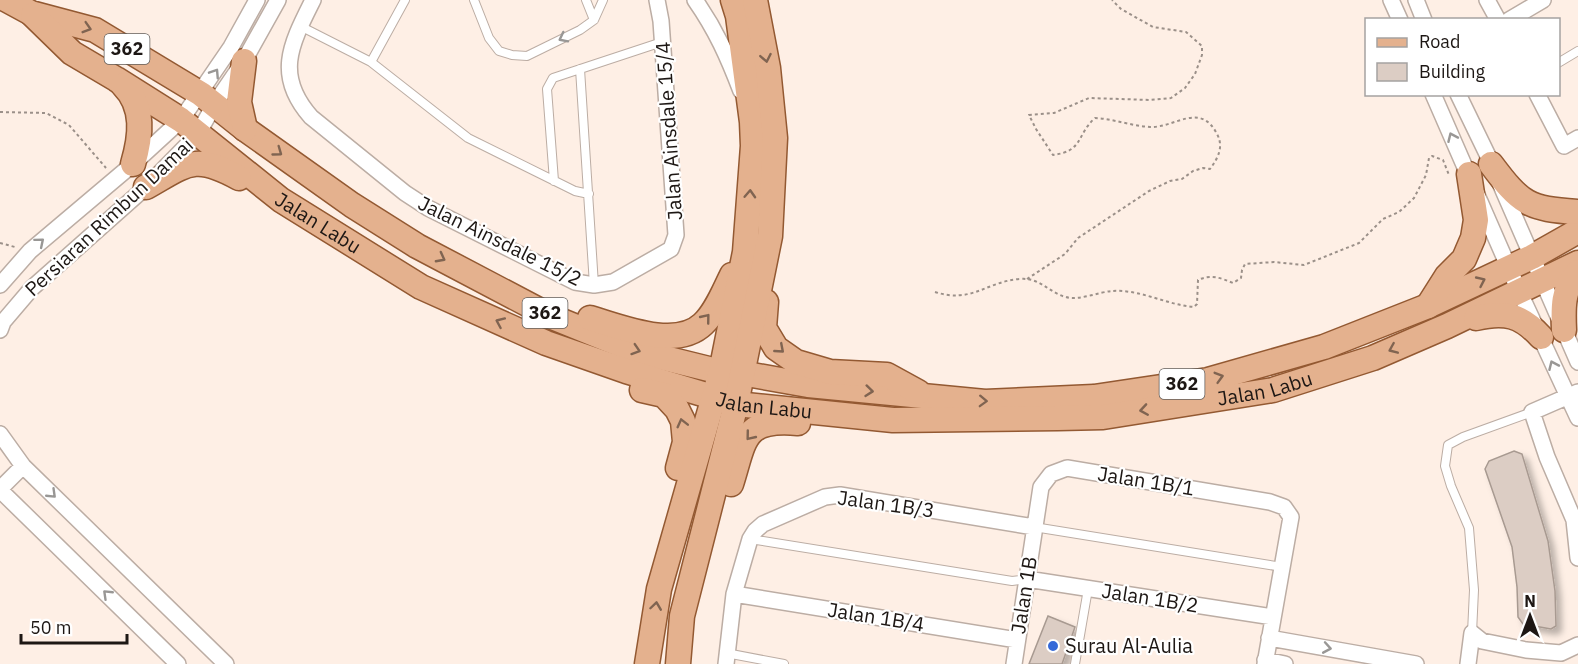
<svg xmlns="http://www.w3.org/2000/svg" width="1578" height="664" font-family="'IBM Plex Sans',sans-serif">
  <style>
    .building { fill: #dccdc4; stroke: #a89a91; stroke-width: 1.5; filter: url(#shadow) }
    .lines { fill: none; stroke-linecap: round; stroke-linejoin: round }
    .lane-casing { stroke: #bcada4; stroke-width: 10 }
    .street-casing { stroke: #bcada4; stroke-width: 18 }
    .primary-casing { stroke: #935932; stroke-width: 27 }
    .path { stroke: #9b9089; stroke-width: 2; stroke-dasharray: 3 3; stroke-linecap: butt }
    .lane { stroke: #fff; stroke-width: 8 }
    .street { stroke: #fff; stroke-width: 15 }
    .primary { stroke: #e4b18e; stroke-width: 24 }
    .oneway { stroke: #806451 }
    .oneway2 { stroke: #999795 }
    .poi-dot { fill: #3569d8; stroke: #fff; stroke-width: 2 }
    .labels { text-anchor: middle; stroke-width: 4.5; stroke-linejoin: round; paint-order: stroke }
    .shield { fill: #fff; stroke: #615d5a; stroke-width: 1.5 }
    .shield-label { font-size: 18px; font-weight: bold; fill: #1d1714 }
    .street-label { font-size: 20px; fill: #1d1714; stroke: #fff }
    .poi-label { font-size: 20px; fill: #1d1714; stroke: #fff; text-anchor: start }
  </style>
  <defs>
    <filter id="shadow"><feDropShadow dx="5.5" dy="5.5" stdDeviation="3" flood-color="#0004"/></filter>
  </defs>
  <rect width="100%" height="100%" fill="#feefe5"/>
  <path class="building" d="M1514 451 1522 454 1548 541 1555 591 1556 626 1551 629 1523 624 1518 617 1517 587 1512 547 1485 469 1489 461Z
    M1048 616 1075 627 1062 664H1029Z"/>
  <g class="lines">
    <defs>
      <path id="lane" d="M474 0 489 38 499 51 512 55 527 56 580 30 594 20 603 0
        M586 0 594 20
        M300 26 371 62 468 138 575 191 589 194
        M371 62 405 0
        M1558 63 1578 51
        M580 69 594 285
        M554 181 547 89 553 78 662 42
        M1034 527 1282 567
        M750 539 1012 581 1027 579
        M1472 633 1474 590 1469 528 1451 486 1445 466 1448 445 1463 437 1532 412
        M726 653 784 664
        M1075 664 1088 589"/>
      <path id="street" d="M313 0C291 44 274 75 311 117L405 193 428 208 575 282 594 285 613 282 671 249 676 235 661 21 657 0
        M695 0C716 30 728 57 741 91
        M1391 0 1400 20
        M1416 0 1424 20
        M1487 0 1498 20
        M1509 20 1543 0
        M1433 94 1519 291 1578 418
        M1458 94 1489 158 1578 362
        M1537 94 1564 146 1578 138
        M0 285 30 251 133 164 181 120 231 47 257 0
        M0 330 3 322 32 288 146 187 198 134 214 105 244 61 278 0
        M1578 392 1532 412 1547 457 1574 520 1578 558
        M0 434 23 466 226 664
        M0 489 23 466
        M0 490 178 664
        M1027 579 1273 617
        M734 594 1017 640
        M1472 633 1482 641 1526 650 1561 653 1578 645
        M1269 638 1416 664
        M1265 660 1285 664
        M726 664 734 594 750 539 755 531 763 524 825 497 840 495 1034 527
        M1014 664 1041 487 1051 474 1067 468 1270 502 1284 507 1291 517 1265 664
        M1468 664 1472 633"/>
      <g id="primary">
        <path d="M7 0 31 13 95 30 201 94 245 129 352 205 417 246 552 317 636 351 721 372 741 373 808 385 985 402 1094 397 1208 380 1324 347 1428 306 1532 257 1578 231"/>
        <path id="s1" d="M33 15 72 53 116 79 181 120 281 200 421 287 546 343 626 371 736 404 893 420 1058 418 1103 417 1273 390 1373 358 1447 326 1578 263"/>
        <path d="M244 61 239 102 245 129"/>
        <path d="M123 85C145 107 141 137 133 164"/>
        <path d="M1491 164C1521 204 1528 209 1578 212"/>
        <path d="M146 187C187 164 194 153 239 178"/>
        <path d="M766 302 764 328 776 348 796 362 830 372 887 375 918 392"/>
        <path d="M1428 306 1447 276 1464 259 1473 238 1476 220 1469 174"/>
        <path d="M590 318C621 327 676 350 703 324 716 312 724 291 732 275"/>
        <path d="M1476 318C1505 311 1521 315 1541 337"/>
        <path d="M1564 330C1563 309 1562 289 1578 272"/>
        <path d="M642 390 664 395 677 409 683 421 685 442 678 468"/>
        <path d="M731 484C745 440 742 418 798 423"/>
        <path d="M647 664 659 589 721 372 745 252 753 146 752 122 738 16 733 0"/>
        <path d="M678 664 682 616 736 404 770 236 775 138 768 68 755 0"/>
      </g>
    </defs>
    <use href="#lane" class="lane-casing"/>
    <use href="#street" class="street-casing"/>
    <use href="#primary" class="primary-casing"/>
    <path class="path" d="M0 112 46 113 69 125 106 168
      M0 243 15 247
      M1027 279 1065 254 1078 238 1149 191 1170 181 1182 179 1193 171 1203 168 1210 169C1218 158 1224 147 1217 134 1200 101 1175 128 1150 127 1132 126 1114 119 1095 118 1076 135 1084 151 1053 155L1036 129 1029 115 1054 113 1089 98 1150 100 1171 98 1185 88 1195 74 1202 55V46L1186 32 1153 27 1121 9 1112 0
      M935 292C972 304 987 281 1020 279 1040 277 1049 293 1066 297 1078 301 1099 292 1112 291 1140 289 1167 305 1194 307L1197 304 1198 280C1211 274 1221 278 1233 283L1241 278 1242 270 1245 264 1274 262 1304 265 1359 243 1383 219 1399 212 1414 198 1426 175 1429 158 1432 156 1443 160 1449 175"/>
    <use href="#lane" class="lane"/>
    <use href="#street" class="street"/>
    <use href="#primary" class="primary"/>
  </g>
  <defs><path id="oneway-chevron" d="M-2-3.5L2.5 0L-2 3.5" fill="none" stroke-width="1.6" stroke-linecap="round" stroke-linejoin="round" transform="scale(1.5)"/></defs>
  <g class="oneway">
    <use href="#oneway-chevron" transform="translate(87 28) rotate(17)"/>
    <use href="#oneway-chevron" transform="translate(766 58) rotate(79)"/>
    <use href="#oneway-chevron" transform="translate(278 152) rotate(36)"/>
    <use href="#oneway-chevron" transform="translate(750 194) rotate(-87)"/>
    <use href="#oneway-chevron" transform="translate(441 258) rotate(28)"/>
    <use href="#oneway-chevron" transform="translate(1481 281) rotate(-25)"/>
    <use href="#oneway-chevron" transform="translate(706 318) rotate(-51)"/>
    <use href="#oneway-chevron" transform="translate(500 322) rotate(-156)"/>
    <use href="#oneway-chevron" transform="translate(780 349) rotate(41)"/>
    <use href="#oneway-chevron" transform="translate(1393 349) rotate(157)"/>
    <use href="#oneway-chevron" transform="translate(636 350) rotate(18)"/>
    <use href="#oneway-chevron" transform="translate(1219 377) rotate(-16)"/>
    <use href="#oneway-chevron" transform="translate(869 391) rotate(6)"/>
    <use href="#oneway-chevron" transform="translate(983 401) rotate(2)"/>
    <use href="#oneway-chevron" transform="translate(1144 410) rotate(171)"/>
    <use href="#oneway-chevron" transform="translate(682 423) rotate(-104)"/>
    <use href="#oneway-chevron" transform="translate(750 436) rotate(129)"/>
    <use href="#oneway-chevron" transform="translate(656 606) rotate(-82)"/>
  </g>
  <g class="oneway2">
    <use href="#oneway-chevron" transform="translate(563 38) rotate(153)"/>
    <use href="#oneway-chevron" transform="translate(215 73) rotate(-57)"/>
    <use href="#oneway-chevron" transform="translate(1452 137) rotate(-114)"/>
    <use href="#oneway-chevron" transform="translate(40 242) rotate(-40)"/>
    <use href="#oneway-chevron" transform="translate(1553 365) rotate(-114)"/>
    <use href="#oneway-chevron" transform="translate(52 494) rotate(44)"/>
    <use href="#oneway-chevron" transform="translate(107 594) rotate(-136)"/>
    <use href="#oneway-chevron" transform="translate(1327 648) rotate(10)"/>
  </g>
  <circle class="poi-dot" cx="1053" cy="646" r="6"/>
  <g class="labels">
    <g class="shield">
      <rect x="104.5" y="34" width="45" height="30" rx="4.5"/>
      <rect x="522.5" y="298" width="45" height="30" rx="4.5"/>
      <rect x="1159.5" y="369" width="45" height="30" rx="4.5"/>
    </g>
    <g class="shield-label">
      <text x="127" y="55">362</text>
      <text x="545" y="319">362</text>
      <text x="1182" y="390">362</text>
    </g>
    <g class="street-label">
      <text transform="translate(669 131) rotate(-94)" y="7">Jalan Ainsdale 15/4</text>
      <text transform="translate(109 217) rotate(-43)" y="7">Persiaran Rimbun Damai</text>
      <text dy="7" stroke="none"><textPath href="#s1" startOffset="354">Jalan Labu</textPath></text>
      <text transform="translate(500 241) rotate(26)" y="7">Jalan Ainsdale 15/2</text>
      <text dy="7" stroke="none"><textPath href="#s1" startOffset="1344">Jalan Labu</textPath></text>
      <text dy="7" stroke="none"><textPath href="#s1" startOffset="840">Jalan Labu</textPath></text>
      <text transform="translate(1146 481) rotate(9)" y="7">Jalan 1B/1</text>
      <text transform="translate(886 504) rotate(8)" y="7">Jalan 1B/3</text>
      <text transform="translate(1024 595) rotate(-81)" y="7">Jalan 1B</text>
      <text transform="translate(1150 598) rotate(9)" y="7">Jalan 1B/2</text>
      <text transform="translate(876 617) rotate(9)" y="7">Jalan 1B/4</text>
    </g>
    <g class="poi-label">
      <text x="1065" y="653">Surau Al-Aulia</text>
    </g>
  </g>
  <rect x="1365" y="18" width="195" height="78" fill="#ffffff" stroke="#a5a2a1" stroke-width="1.5"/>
  <rect x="1377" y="38" width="30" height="9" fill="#e4b18e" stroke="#a5a2a1" stroke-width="1.5"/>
  <text x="1419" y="48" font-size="18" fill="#1d1714">Road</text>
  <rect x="1377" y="63" width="30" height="18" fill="#dccdc4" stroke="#a5a2a1" stroke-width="1.5"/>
  <text x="1419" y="78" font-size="18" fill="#1d1714">Building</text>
  <g transform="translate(1530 616)" stroke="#ffffff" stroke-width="4.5" paint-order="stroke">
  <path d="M0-4.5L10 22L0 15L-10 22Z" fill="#1d1714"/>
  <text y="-9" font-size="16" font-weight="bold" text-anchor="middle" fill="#1d1714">N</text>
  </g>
  <path d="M21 634v9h106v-9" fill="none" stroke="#1d1714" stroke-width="3"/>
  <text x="30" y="634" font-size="18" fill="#1d1714" stroke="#ffffff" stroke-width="4.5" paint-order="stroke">50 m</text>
</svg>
